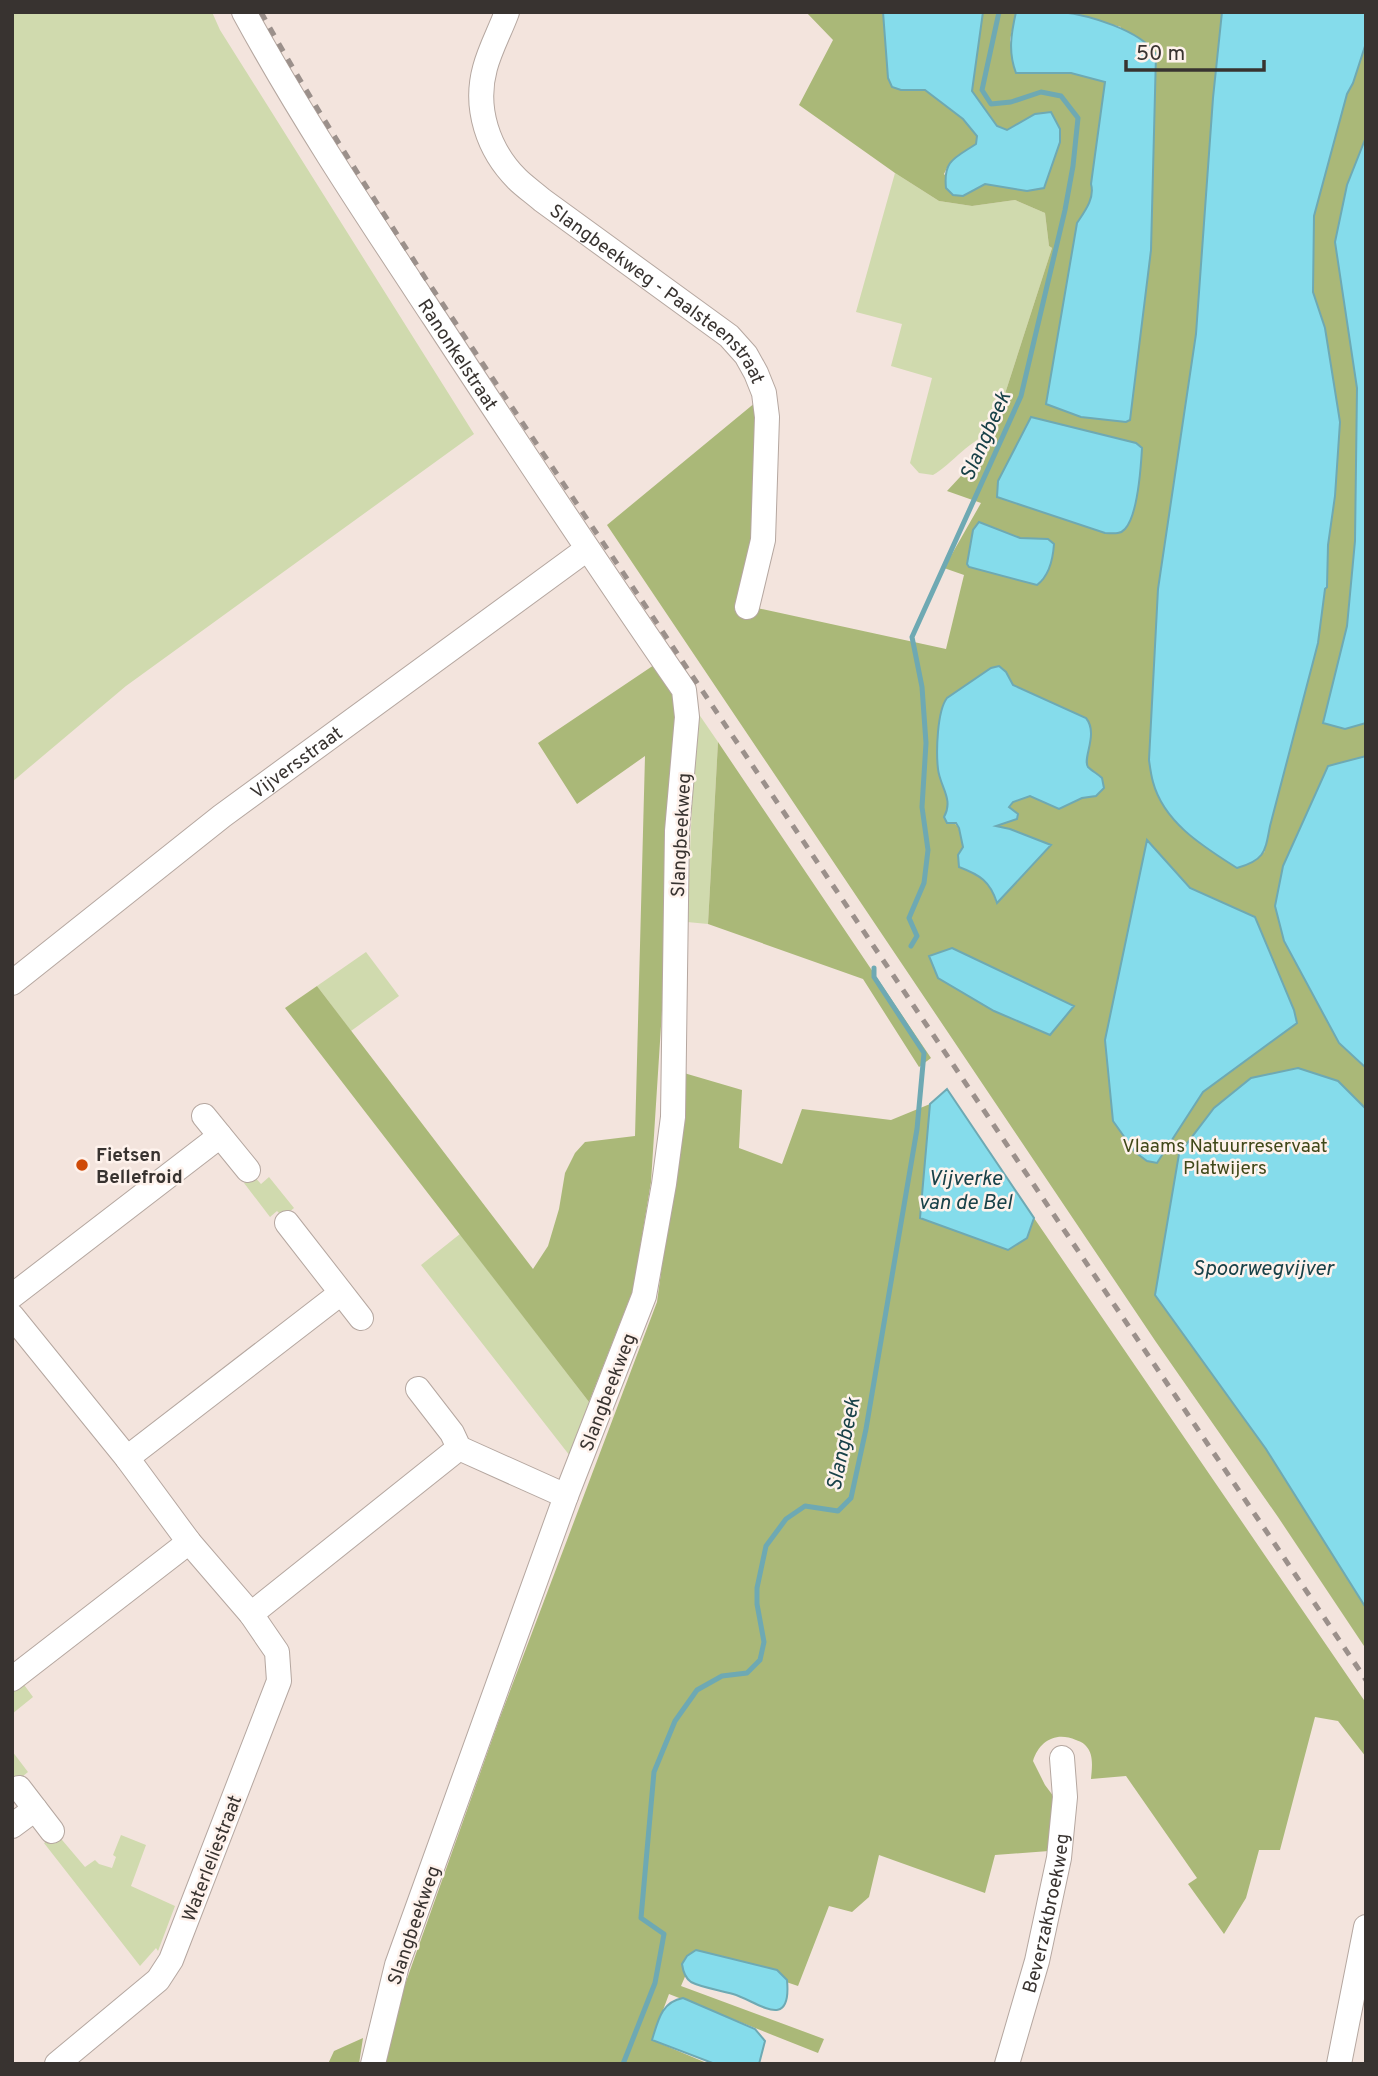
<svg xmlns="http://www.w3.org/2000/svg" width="1378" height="2076" font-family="Overpass,sans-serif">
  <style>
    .green { fill: #d0daae }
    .forest { fill: #aab878; fill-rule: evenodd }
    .water { fill: #85dceb; stroke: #6ea9b3; stroke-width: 2 }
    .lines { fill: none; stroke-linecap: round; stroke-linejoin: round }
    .stream { stroke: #6ea9b3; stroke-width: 5 }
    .minor-casing { stroke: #b5a7a0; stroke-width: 26 }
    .minor { stroke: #fff; stroke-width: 24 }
    .rail { stroke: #9b908b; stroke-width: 5; stroke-dasharray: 9 9; stroke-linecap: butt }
    .poi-dot { fill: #cf4a07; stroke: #fef2ec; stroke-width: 2.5 }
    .labels { text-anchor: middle; stroke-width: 5; stroke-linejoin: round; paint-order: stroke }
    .street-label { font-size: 19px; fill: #383330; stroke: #fef2ec }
    .park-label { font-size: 19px; fill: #404819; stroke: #fef2ec }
    .poi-label { font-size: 19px; font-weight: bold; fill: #383330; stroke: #fef2ec; text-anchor: start }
    .water-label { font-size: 21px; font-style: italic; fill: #184148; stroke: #fef2ec }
  </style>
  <rect width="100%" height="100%" fill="#f3e4dd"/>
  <path class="green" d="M12 12H212L220 30 474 434 126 686 12 782Z
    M895 173 939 201 972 206 1015 200 1045 213 1049 246 1052 248 992 434C973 436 951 465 933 475L919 473 910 463 932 378 891 366 902 324 856 312Z
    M696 710 718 742 708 924 687 922Z
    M366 952 399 996 351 1031 317 986Z
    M253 1175 261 1184 269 1177 294 1208 283 1217 277 1211 270 1217 244 1183Z
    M460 1234 589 1402 570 1456 421 1265Z
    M22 1682 33 1697 12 1714V1690Z
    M12 1751 28 1772 12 1785Z
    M57 1834 85 1867 95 1860 99 1864 112 1868 116 1857 113 1855 121 1835 146 1845 131 1886 175 1906 158 1951 156 1948 140 1966 44 1843Z"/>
  <path class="forest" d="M806 12H883L888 78 892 87 901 90H925L963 119 977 136 976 144C963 153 950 159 944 174L963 196 985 184 1027 191 1044 188 1060 142 1035 114 1008 130 997 126 971 91 983 12H1016L1010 40 1016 73H1071L1105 82 1091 183C1095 198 1085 211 1077 223L1046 404 1081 417 1121 27 1062 12H1222L1213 98 1196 334 1158 589 1153 703 1264 853 1270 826 1318 643 1325 589 1327 587 1328 545 1335 496 1325 328 1313 292 1314 216 1347 94 1353 83 1366 43V137L1347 185 1335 242 1357 388 1355 541 1347 626 1323 722 1345 729 1366 723V756L1328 766 1275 906 1284 941 1339 1043 1366 1068V1109L1362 1108 1155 1295 1266 1449 1366 1608V1649L1278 1517 1156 1342 607 525 756 402V525L743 605 946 649 964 575 944 568 981 503 947 491 973 463 992 434 1052 248 1049 246 1045 213 1015 200 972 206 939 201 895 173 799 105 833 40ZM1006 672 1013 685 1086 718C1099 734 1082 758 1088 767 1092 771 1098 774 1102 778L1096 796 1082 798 1059 809 1030 796 1012 802 995 826 1010 829 996 902C991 882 978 874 959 867V855L963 847C960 830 961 825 944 817 953 801 944 786 938 770ZM1147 840 1190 888 1255 918 1294 1010 1297 1023 1203 1092 1158 1162Z
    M657 663 673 693 678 761 651 1182 633 1290 589 1402 285 1008 317 986 533 1269 548 1246 559 1209 565 1173 575 1153 585 1142 635 1136 645 756 577 804 538 743Z
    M718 742 931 1058 919 1067 863 979 708 924Z
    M684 1073 742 1090 739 1148 782 1164 802 1109 891 1120 930 1104 920 1218 1008 1250 1034 1218 1366 1703V1757L1338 1721 1315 1717 1280 1850H1259L1246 1898 1224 1934 1188 1884 1197 1878 1126 1776 1091 1779C1092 1768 1094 1754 1086 1746 1084 1743 1079 1741 1076 1740 1056 1731 1039 1741 1033 1761L1045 1785 1054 1797 1049 1851 995 1855 985 1893 879 1855 869 1897 852 1912 829 1906 798 1986 696 1951 681 1986 824 2039 818 2053 669 1994 652 2040 709 2064H382L397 2007 499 1720 657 1302 672 1192Z
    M363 2038 359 2064H328L334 2051Z"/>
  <path class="water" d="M983 12 972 91 997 126 1007 130 1035 114 1051 112 1060 129V142L1044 188 1027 191 985 184 963 196 953 195 946 188C943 160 955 158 976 144L977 136 963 119 925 90H901L892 87 888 78 883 12Z
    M1016 12C1031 12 1047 11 1061 12 1089 15 1140 30 1156 54L1151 250 1130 420 1126 422 1081 417 1046 404 1077 223C1085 211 1095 198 1091 184L1105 82 1071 73H1016C1008 52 1011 34 1016 12Z
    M1222 12H1366V43L1353 83 1347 94 1314 216 1313 292 1325 328 1340 422 1335 496 1328 545 1327 587 1325 589 1318 643 1270 826C1265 852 1265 860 1237 868 1204 847 1164 823 1153 782 1151 775 1150 767 1149 760L1158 589 1196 334 1213 98Z
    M1366 137V723L1345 729 1323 723 1347 626 1355 541 1357 388 1335 242 1347 185Z
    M1031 417 1136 443 1142 448C1141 466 1138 515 1125 529 1120 535 1112 533 1105 533L997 497 998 481Z
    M979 522 1020 538 1048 539 1054 544C1053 559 1049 576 1037 585L969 567 967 564 973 530Z
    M999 666 1006 672 1013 685 1086 718C1099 734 1082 758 1088 767 1092 771 1098 774 1102 778L1104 788 1096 796 1082 798 1059 809 1030 796 1013 802 1009 807 1018 814 1017 819 996 826 1010 829 1051 845 997 903C990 881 980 875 959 867L958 855 963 847 959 828 956 823H947L944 817C954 799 940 787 938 769 936 752 937 711 947 698L991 668Z
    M1366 756V1068L1339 1043 1284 941 1275 906 1283 866 1328 766Z
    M1147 840 1190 888 1255 917 1294 1010 1297 1023 1203 1092 1157 1163 1147 1161 1135 1152 1113 1121 1105 1040Z
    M952 948 1074 1006 1050 1035 994 1011 938 978 929 956Z
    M1298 1068 1338 1081 1366 1109V1608L1266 1449 1155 1295 1179 1154 1214 1108 1251 1078Z
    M947 1089 1034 1218 1027 1238 1008 1250 920 1218 930 1104Z
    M696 1950 777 1970 787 1980C792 2033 757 2001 733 1994 720 1990 703 1988 691 1982 685 1978 683 1971 682 1964L687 1956Z
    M683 1998 755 2029 765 2041 759 2064H715L652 2040C658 2021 661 2002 683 1998Z"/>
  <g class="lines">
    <path class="stream" d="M911 946 917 936 909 918 924 883 928 850 922 807 926 743 922 687 912 637 1021 396 1065 210 1073 166 1078 118 1061 96 1041 92 1011 102 991 104 982 90 999 12
      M623 2064 655 1983 664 1934 641 1918 654 1772 675 1721 697 1690 722 1676 747 1673 760 1660 764 1642 757 1604V1588L766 1546 786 1519 805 1506 838 1511 851 1498 866 1429 917 1129 924 1053 874 977V968"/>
    <defs>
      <g id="minor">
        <path id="s1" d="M244 12C301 117 368 217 434 317 516 442 599 567 684 690L687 717 677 831 673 1117 664 1184 644 1296 566 1496 397 1965 373 2064"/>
        <path id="s2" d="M507 12C500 31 490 49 485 68 474 108 488 150 517 179 524 186 534 193 542 200L729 336 746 355 756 373 764 393 767 417 763 540 747 607"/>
        <path id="s3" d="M12 983 222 816 587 549"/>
        <path d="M204 1116 248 1170"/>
        <path d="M287 1223 361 1318"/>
        <path d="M12 1296 220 1136"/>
        <path d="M12 1316 127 1458 189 1542 251 1614 277 1652 279 1681 171 1960 158 1980 57 2064"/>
        <path d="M418 1389 452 1433 459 1448 566 1496"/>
        <path d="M127 1458 341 1293"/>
        <path d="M251 1614 459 1448"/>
        <path d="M12 1679 189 1542"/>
        <path d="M19 1788 52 1831"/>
        <path d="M12 1826 35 1809"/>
        <path id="s4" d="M1007 2064 1037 1961 1059 1858 1065 1797 1062 1758"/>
        <path d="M1339 2064 1366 1927"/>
      </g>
    </defs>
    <use href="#minor" class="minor-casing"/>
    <use href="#minor" class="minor"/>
    <path class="rail" d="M261 12C312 104 369 191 426 279L1366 1680"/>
  </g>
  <circle class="poi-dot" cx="82" cy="1165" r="7"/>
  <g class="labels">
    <g class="street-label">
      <text dy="7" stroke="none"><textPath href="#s2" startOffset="364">Slangbeekweg - Paalsteenstraat</textPath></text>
      <text dy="7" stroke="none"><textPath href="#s1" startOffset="404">Ranonkelstraat</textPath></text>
      <text dy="7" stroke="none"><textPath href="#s3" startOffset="360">Vijversstraat</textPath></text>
      <text transform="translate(680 835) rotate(-87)" y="7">Slangbeekweg</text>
      <text transform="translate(607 1392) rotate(-69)" y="7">Slangbeekweg</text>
      <text transform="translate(211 1858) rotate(-69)" y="7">Waterleliestraat</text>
      <text dy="7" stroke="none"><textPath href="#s4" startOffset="156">Beverzakbroekweg</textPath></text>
      <text transform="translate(413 1925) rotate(-71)" y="7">Slangbeekweg</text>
    </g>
    <g class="park-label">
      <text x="1225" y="1152">Vlaams Natuurreservaat<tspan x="1225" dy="22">Platwijers</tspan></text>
    </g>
    <g class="poi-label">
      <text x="96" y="1161">Fietsen<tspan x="96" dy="22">Bellefroid</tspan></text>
    </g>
    <g class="water-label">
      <text transform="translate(985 436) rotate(-66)" y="7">Slangbeek</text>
      <text x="965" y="1185">Vijverke<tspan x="965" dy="24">van de Bel</tspan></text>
      <text x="1263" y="1275">Spoorwegvijver</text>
      <text transform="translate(843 1444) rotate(-78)" y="7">Slangbeek</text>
    </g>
  </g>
  <rect width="1378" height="2076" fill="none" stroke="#383330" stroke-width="28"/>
  <path d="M1126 60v10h138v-10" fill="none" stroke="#383330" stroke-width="3.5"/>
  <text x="1136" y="60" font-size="21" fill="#383330" stroke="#fef2ec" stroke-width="5" paint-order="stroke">50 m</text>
</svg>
